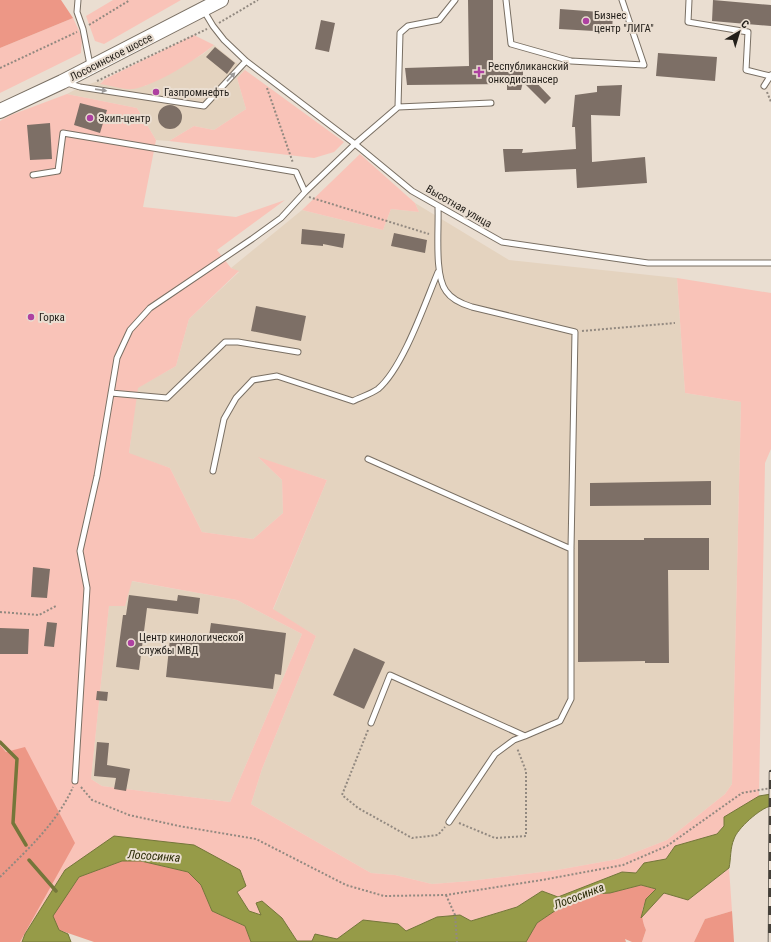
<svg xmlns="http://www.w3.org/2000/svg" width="771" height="942" font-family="'Roboto Condensed',sans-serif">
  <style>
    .built { fill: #e4d3bf }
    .green { fill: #f9c3b8; fill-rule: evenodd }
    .forest { fill: #ed9786 }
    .water { fill: #969b48; stroke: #74763a }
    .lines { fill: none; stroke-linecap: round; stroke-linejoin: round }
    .stream { stroke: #74763a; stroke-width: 3.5 }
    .building { fill: #7d6f66 }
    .lane-casing { stroke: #796f63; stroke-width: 7 }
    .secondary-casing { stroke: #796f63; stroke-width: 16 }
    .path { stroke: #928980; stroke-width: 2; stroke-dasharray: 2 2; stroke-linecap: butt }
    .lane { stroke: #fff; stroke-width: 5 }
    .secondary { stroke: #fff; stroke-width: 14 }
    .rail-casing { stroke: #454039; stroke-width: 4.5 }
    .rail { stroke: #eaded1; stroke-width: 3; stroke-dasharray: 9; stroke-linecap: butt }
    .oneway { fill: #9c9a98 }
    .poi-dot { fill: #ae41a1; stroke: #eaded1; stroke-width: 1.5 }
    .labels { text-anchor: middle; stroke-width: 4; stroke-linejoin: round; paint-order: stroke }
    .poi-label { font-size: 11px; fill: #231f1a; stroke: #eaded1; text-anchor: start }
    .street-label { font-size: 11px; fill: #231f1a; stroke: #eaded1 }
    .water-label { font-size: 12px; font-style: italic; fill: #2a2b06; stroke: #eaded1 }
  </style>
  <rect width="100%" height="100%" fill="#eaded1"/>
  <path class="built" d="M214 45 245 70 237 78 246 109 214 130 194 126 169 141 156 140 137 108 67 94 80 87 105 79 100 83 145 86 203 54Z
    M415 203 509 260 677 278 685 393 741 402 732 784 725 794 667 840 618 859 557 870 470 881 432 884 395 875 371 873 251 804 262 769 316 636 273 610 327 480 259 458 282 480 283 513 253 539 202 532 170 468 129 454 137 388 176 366 189 319 239 272 231 268 302 210 383 230 391 209 419 212Z
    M131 581 237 600 302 634 230 802 102 786 91 779 109 605Z"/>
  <path class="green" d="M113 0H181L104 44 95 41 86 16Z
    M73 18 82 37 81 53 0 93V48Z
    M194 35 214 45C197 59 155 86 133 89 123 90 110 85 100 84L105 79Z
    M245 70 344 142 334 152 314 158 169 141 194 126 214 130 246 109 237 78Z
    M67 94 137 108 156 140 143 207 236 217 285 200 217 250 231 268 239 271 189 319 176 366 138 388 129 453 170 468 202 532 253 539 283 513 282 480 258 457 327 480 273 609 316 636 262 769 251 804 371 873 395 875 432 884 470 881 557 870 618 859 667 840 725 794 732 784 741 402 685 393 677 278 771 293V449L765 463 759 796 725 817 724 826 717 834 675 846 666 859 644 863 636 873 622 872 558 897 542 891 517 907 471 921 460 915 437 917 406 931 363 920 337 939 315 934 312 941H297L282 918 261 915 249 911 237 892 194 845 65 870 25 934 22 942H20L74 843 25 748 6 752 0 745V121L11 115ZM132 581 237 600 302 634 230 802 102 786 91 779 109 606H125Z
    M360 154 415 203 419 212 391 209 383 230 302 210Z
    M729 868 732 911 705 919 694 942H642L646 930 641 918 664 893 688 900Z"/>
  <path class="forest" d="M0 0H61L73 18 0 48Z
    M0 745 6 752 25 747 75 843 20 942H0Z
    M122 861H141L188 872 201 885 212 911 245 926 251 942H94L59 930 52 916 79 877Z
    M641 885 656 889C643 902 638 912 646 930L642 942H632L625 939 626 942H526L537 923 565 904 592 894 610 893Z
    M732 911 734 942H694L705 919Z"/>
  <path class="water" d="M771 794V806C760 808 737 829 734 839 730 848 731 859 729 868L688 900 664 893 641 918 646 899 656 889 641 885 610 893 592 894 565 904 537 923 526 942H251L245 926 212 911 201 885 188 872 141 861H122L79 877 53 916 59 930 68 934 71 942H22L25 934 65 870 114 836 194 845 240 870 246 886 237 892 249 911 261 915 256 903 262 901 282 918 297 941H312L315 934 337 939 363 920 398 924 406 931 437 917 460 915 471 921 517 907 542 891 558 897 622 872 636 873 644 863 666 859 675 846 717 834 724 826V817L759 796Z"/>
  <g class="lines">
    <path class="stream" d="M0 742 17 759 13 823 26 845
      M29 860 56 891"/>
  </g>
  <path class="building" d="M468 0H493V63L523 62V76L529 75 551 98 545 104 523 82 521 90H507V84L407 85 405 68 469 66Z
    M713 0 771 5V26L712 21Z
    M560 9 613 13 612 32 559 29Z
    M321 20 335 23 329 52 315 49Z
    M215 47 235 63 227 74 206 57Z
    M658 53 717 57 715 81 656 76Z
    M622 85 620 116 591 115 592 162 645 157 647 183 577 188 576 169 505 172 503 149H523L522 153 576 149 575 127H572L575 95 597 92V86Z
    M80 103 107 110 100 133 74 125Z
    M158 117a12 12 0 1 1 24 0a12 12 0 1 1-24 0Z
    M50 123 52 159 30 160 27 125Z
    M302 229 345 234 343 248 323 244V246L301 244Z
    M394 233 427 240 425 253 391 246Z
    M256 306 306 316 301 341 251 331Z
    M711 481V505L590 506V483Z
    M644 538H709V570H668L669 663H645V661L578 662V540H644Z
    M33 567 50 569 47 598 31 597Z
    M129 595 177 601 178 595 200 598 198 614 147 608 139 670 116 667 123 615H126Z
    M47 622 57 623 54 647 44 646Z
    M211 623 286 633 281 675 275 674 273 689 166 677 170 639 208 643Z
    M0 628 29 629 28 654H0Z
    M354 648 385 662 364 709 333 695Z
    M97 691 108 692 107 701 96 700Z
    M97 742 109 743 107 765 130 769 126 791 114 789 116 778 94 776Z"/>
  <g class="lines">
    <defs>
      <path id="lane" d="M78 0 77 12 83 29 90 65
        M506 0 511 44 571 61 644 65 622 0
        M689 0 688 22 748 32 746 70 770 76
        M204 11 213 26 224 40 246 61 355 144 412 191 502 242 648 263H771
        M67 83 80 87 204 106 246 61
        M764 86 771 75
        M398 107 400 33 408 26 439 20 455 0
        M33 175 58 171 63 133 296 172 305 192
        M111 393 167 398 225 342H238L298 352
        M368 459 571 549
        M213 471 224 419 236 398 253 380 277 376 353 401C361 397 371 394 378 389 403 368 425 303 438 272
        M371 723 390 675 525 736 560 721 571 699V549L575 332 472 307C462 304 452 300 446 291 434 275 439 228 438 207
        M75 781 87 588 80 551 97 476 117 358 130 330 150 308 252 239 281 218 305 192 355 144 398 107 491 103
        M449 822 495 754 514 740 525 736"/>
      <path id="secondary" d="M0 111 62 82 221 0"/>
    </defs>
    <use href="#lane" class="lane-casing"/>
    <use href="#secondary" class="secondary-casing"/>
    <path class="path" d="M219 23 258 0
      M89 25 130 0
      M0 68 77 32
      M97 81 207 29
      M267 88 293 163
      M767 92 771 102
      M309 197 429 234
      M582 331 675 323
      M0 612 39 615 56 606
      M368 730 342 795 358 808 412 838 438 835 445 827
      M81 787 92 800 129 815 179 826 256 839 346 885 384 896 446 895 542 880 623 865 667 846 742 793 771 788
      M459 823 495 838 526 836V771L517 748
      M0 877C27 850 57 823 73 787
      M446 895 455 915 457 942"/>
    <use href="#lane" class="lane"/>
    <use href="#secondary" class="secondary"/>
    <defs>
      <path id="rail" d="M770 942 771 772"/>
    </defs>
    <use href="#rail" class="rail-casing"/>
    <use href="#rail" class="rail"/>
  </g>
  <defs><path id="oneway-solid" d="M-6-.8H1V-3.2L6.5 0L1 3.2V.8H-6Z"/></defs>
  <g class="oneway">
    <use href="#oneway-solid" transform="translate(231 77) rotate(-47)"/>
    <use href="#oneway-solid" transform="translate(101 90) rotate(8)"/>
  </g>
  <g class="poi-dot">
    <circle cx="586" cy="21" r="4"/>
    <path d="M477 66h4v4h4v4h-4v4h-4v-4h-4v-4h4z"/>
    <circle cx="156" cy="92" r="4"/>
    <circle cx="90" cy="118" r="4"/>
    <circle cx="31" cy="317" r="4"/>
    <circle cx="131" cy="643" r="4"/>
  </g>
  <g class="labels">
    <g class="poi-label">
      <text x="594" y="19">Бизнес<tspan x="594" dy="13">центр "ЛИГА"</tspan></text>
      <text x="488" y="70">Республиканский<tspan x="488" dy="13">онкодиспансер</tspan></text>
      <text x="164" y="96">Газпромнефть</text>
      <text x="98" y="122">Экип-центр</text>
      <text x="39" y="321">Горка</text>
      <text x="139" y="641">Центр кинологической<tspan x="139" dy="13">службы МВД</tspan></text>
    </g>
    <g class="street-label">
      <text transform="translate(111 57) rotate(-27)" y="4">Лососинское шоссе</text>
      <text transform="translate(459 206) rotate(30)" y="4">Высотная улица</text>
    </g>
    <g class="water-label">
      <text transform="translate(154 856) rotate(4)" y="4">Лососинка</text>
      <text transform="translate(579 896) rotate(-21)" y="4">Лососинка</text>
    </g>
  </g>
  <g transform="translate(739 32) rotate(38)" stroke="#eaded1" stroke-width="3" paint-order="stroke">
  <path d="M0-3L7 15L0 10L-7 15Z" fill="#231f1a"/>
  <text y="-6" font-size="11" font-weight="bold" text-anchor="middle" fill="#231f1a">С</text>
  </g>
</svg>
